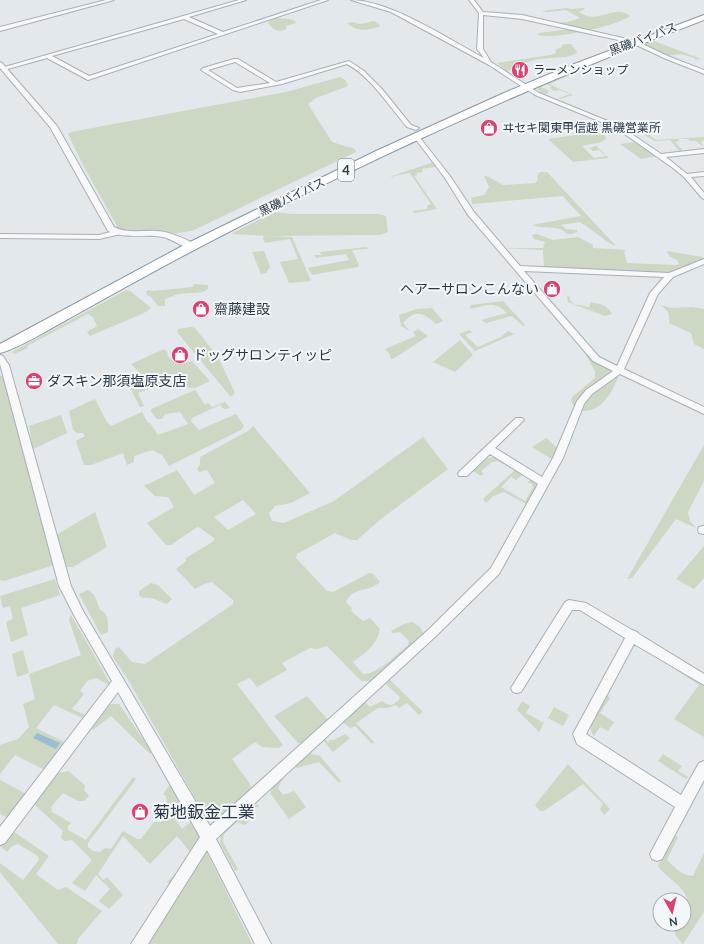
<svg xmlns="http://www.w3.org/2000/svg" width="704" height="944" font-family="Lato,'Noto Sans JP',sans-serif">
  <style>
    .green { fill: #ccd7c4; fill-rule: evenodd }
    .water { fill: #9cbdcf }
    .lines { fill: none; stroke-linecap: round; stroke-linejoin: round }
    .minor-casing { stroke: #a7b0b7; stroke-width: 2 }
    .tertiary-casing { stroke: #a7b0b7; stroke-width: 2 }
    .trunk-casing { stroke: #8998a4; stroke-width: 2 }
    .minor { fill: #f7f8fa; fill-rule: evenodd }
    .tertiary { fill: #f7f8fa; fill-rule: evenodd }
    .trunk { fill: #fff; fill-rule: evenodd }
    .labels { text-anchor: middle; stroke-width: 4; stroke-linejoin: round; paint-order: stroke }
    .far-street-label { font-size: 12px; fill: #293946; stroke: #f4f7f9 }
    .far-poi-label { font-size: 12px; fill: #293946; stroke: #f4f7f9; text-anchor: start }
    .shield { fill: #f4f7f9; stroke: #66727c; stroke-width: 1 }
    .shield-label { font-size: 13px; font-weight: bold; fill: #293946 }
    .poi-label { font-size: 14px; fill: #293946; stroke: #f4f7f9; text-anchor: start }
    .near-poi-label { font-size: 17px; fill: #293946; stroke: #f4f7f9; text-anchor: start }
  </style>
  <rect width="100%" height="100%" fill="#e3e8ec"/>
  <path class="green" d="M567 8 571 9 584 8 585 9 579 12C599 26 614 3 630 16 617 26 554 40 538 35L539 33 570 29 555 23 567 22 580 18 566 10 547 12 541 11Z
    M276 18 289 19 295 21 296 23 286 26V29C279 33 273 30 268 23L269 21Z
    M374 21 380 25 379 27C364 30 360 33 347 23L352 22 360 24Z
    M654 41 701 59 695 60V58L680 54 667 56 642 44Z
    M567 44H571L577 52 576 54 566 57 538 59 518 65 513 69 507 71 497 63 551 55 556 53 555 50 562 47V45Z
    M567 74 570 75 549 84 573 95 560 99 559 98 570 94 559 90 555 91 549 88 552 87 547 84 541 87 549 91 547 94 541 93 536 87Z
    M340 77 345 80 348 85 346 87 316 98 308 104 332 142 355 149 356 152 194 230C173 236 139 234 118 228L83 165 68 134 71 132 286 92Z
    M618 129 620 131 605 135 606 139 601 142 582 146 594 158 606 156 599 150 593 151 590 148 596 146 609 158 573 162 548 139Z
    M633 129H640L656 140 704 137V140L701 142 704 147 696 141H690L688 139H678L679 141 675 142 683 151 680 152 670 140 655 141Z
    M636 142 657 156 641 159 620 144Z
    M434 162 438 166 422 169V172L417 173V175L414 176 437 209 414 213 413 211 427 209 428 205 431 204 410 173 389 177Z
    M542 172H547L616 246C609 245 589 226 579 222L561 225 566 229 577 230V232C575 233 571 235 568 234 565 233 564 230 560 229 550 226 541 229 532 225L581 216 563 196 472 204 471 198 484 195 489 187 484 176 489 177 503 185 535 183 538 180 537 177 539 173Z
    M274 212 292 214H378L386 216 388 232 380 235 269 236 231 234Z
    M537 234 553 240 578 237 593 245V248L626 250 624 252 627 263 675 265 679 264 677 260 669 256 667 251 702 257 704 260 670 274 544 268 543 250 504 248H543L545 242 534 239 532 235Z
    M264 236 292 237 311 281 289 283 280 262 298 259 290 239 265 243 263 238Z
    M367 247 368 249 352 250 359 265 358 267 312 275 308 268 349 260 346 254 316 258 314 255H321L320 252Z
    M264 251 270 267 266 273 261 274 252 252Z
    M194 284 208 285V289C201 295 189 292 180 294 175 294 170 298 165 299V306H158L151 297 147 295 146 292 148 290 152 291 193 287Z
    M126 290 130 291 151 308 144 313 90 336 87 332 97 326 93 317 88 314 27 346 28 348 14 354 12 352Z
    M567 296 570 297V300L574 304 589 307 591 302C604 305 604 304 612 313L610 315 605 316 568 302Z
    M503 301 525 325 523 326 512 316 486 323 481 320 507 313C496 301 486 305 471 309L470 308 471 305Z
    M660 305 672 308 692 307 704 309V349L694 344 691 333 669 323C670 313 668 310 660 305Z
    M432 308 443 321 436 324C428 317 418 308 407 319 405 320 405 322 403 323L410 331 401 326 399 315 417 309Z
    M191 327 195 328 218 357 235 393 232 396H230L177 332 178 329Z
    M418 329 428 336 393 359H391L389 353 385 349 416 336 413 332Z
    M470 330 472 332 465 335 478 347 501 337 508 331 514 334 475 351 459 334Z
    M460 340 473 355 455 372 433 362Z
    M583 346 619 374C613 394 597 418 575 409L571 401 572 397 595 378V371L582 348Z
    M164 349 168 353 167 355 174 362 180 361 185 363 192 361 210 381 195 388 181 387 174 379 168 378 162 380 163 384 138 393 144 406 140 407 128 384 144 377 131 364Z
    M0 375 5 378 54 563 51 566 4 581 0 580Z
    M195 390 205 405 208 403 212 407 225 402 230 408 224 409 220 405 192 418 191 421 199 430 236 414 244 426 241 430 169 466 162 455 152 450 134 456V462L127 465 123 453 91 465H84L76 441 85 436 83 433H77L73 430 69 411 95 399 107 422 111 426 142 412 148 423H150L158 435 188 424 180 412 165 414 162 419H157L151 412V409Z
    M61 415 67 433 33 449 29 426Z
    M253 426 310 493 291 503 275 506 269 513 272 521 284 523 334 501 423 437 448 469 381 519 357 540H351L335 533 297 554 296 558 327 591 333 592 369 573 373 574 380 582C370 592 352 587 346 602L352 608 351 611 363 621 370 618 380 629C377 645 366 652 353 662L363 674C377 675 397 654 408 645L409 641 400 632 393 633 391 631 404 624 413 622 420 627 424 634 372 681H361L327 646 317 649 310 648 282 663 287 670 257 687 250 678 237 684 283 745 279 748 262 747 255 742 232 759 250 784 251 789 218 818 207 819 127 678 113 657 115 649 119 647 132 662 145 664 233 604V600L212 582 204 584 195 589 176 569 186 561V558L214 541V538L200 528 197 527 171 545H166L147 523 174 507 168 497 155 496 144 486 177 470 194 495 215 483 207 470 199 472 197 469 200 464V457L248 431ZM243 500 256 514 228 530 214 517Z
    M546 438 556 447 557 451 553 460 532 447Z
    M704 445V481L688 512 690 521 696 528 676 519 632 578 627 579Z
    M494 457 505 463 503 464 497 461 492 462 481 471 484 474 481 476 473 471 488 458Z
    M515 470 522 475 516 480 511 477 501 487 525 501 533 487 532 484 528 482 531 479 535 483 537 487 526 504 504 492 493 496 486 503 483 499Z
    M95 512 107 547 73 567H65L56 538 58 534Z
    M704 546V578L694 589 676 579Z
    M55 579 60 595 21 608 28 635 11 642 6 622 13 619 10 606 3 608 0 596Z
    M151 583 158 585 172 599 167 604C157 601 154 597 143 598L139 595V591Z
    M88 590C97 595 96 601 100 610 109 614 108 622 108 632L101 635 79 594Z
    M71 615 110 683 109 685 96 678 87 681 80 691 84 694 72 709 85 715 93 704 96 705 85 719 54 705 36 728 66 743 45 770 15 755 0 774V745L18 739 29 727 23 704 35 699 29 674 81 655 69 620Z
    M23 650 29 673 17 677 12 654Z
    M677 668 704 686V737L674 719 699 685 676 670Z
    M390 680 423 712 419 715 407 703 399 708 396 705 388 708H378L356 723 374 742 372 744 355 726 350 728 343 722 365 702 370 707 382 701 386 704 392 705 399 700 400 697 386 684Z
    M606 695 610 698 600 713 614 722 608 731 600 727 594 736C584 726 601 705 606 695Z
    M307 696 328 720 303 743H298L274 716Z
    M522 701 530 706 526 713 544 723 539 732 517 710Z
    M109 704H119L152 752 150 754 111 716 93 730 92 728Z
    M554 707 569 715 563 726 548 718Z
    M345 734 350 738 333 752 322 739 324 738 328 742 330 740H334Z
    M309 753 320 756 341 781 339 783 319 762 297 768 294 765Z
    M663 754 682 766 678 771 688 777 686 779 658 761Z
    M568 764 610 809 604 815 600 809 603 804 583 784 544 811H540L535 805Z
    M68 771 85 785 84 790 89 796 84 801H78L63 793 51 807 52 812 71 823 68 826V830L86 840 133 777 136 779 88 843V847L93 851 100 852 105 848 111 849 123 831 137 839H141L154 822H161L168 812V807L164 805 167 801 166 796 163 794 171 783 186 810 175 819 182 829 193 820 202 835 172 886 167 882 182 868 183 862 190 855V852L177 836 150 864 123 836 98 874 103 880 107 877 123 895 109 909 99 901 110 889 96 875 85 891 72 883 92 860 72 840 65 841 61 838 63 831 33 803 58 773Z
    M283 775 284 777 278 788 283 795 294 791 306 807 289 819 270 793 272 785Z
    M0 780 26 794 8 818 0 814Z
    M252 804 259 805 258 807H254L250 809V820L245 825 237 822 224 834 223 842 238 869 235 871 220 843 221 833Z
    M13 831 49 856 36 874 58 890 66 887 102 911 78 939 77 944H58L0 872V863L23 880 39 860 38 856 18 844 12 846 7 852 0 846Z
    M674 835 678 837 667 860C674 867 683 876 693 876L704 853V912L683 944C677 938 673 933 674 924H684V905L687 898C683 885 666 878 658 866Z
    M202 851 207 853 252 944H142Z"/>
  <path class="water" d="M37 733 60 743 56 749 33 738Z"/>
  <g class="lines">
    <defs>
      <path id="minor" d="M106 0H114L0 31V27Z
        M239 0H246L189 17 223 32 321 0H328L88 80 47 58 4 70 1 68ZM184 19 218 34 89 76 52 56Z
        M351 0C390 0 448 39 484 58L477 49 479 13 469 0H474L483 12 522 15 636 41 670 57 704 70V74L702 73 666 59 632 43 522 19 483 15V49L491 62 539 93 620 126 661 154 704 149V153L666 157 687 174 704 172V176L691 177 704 193V199L702 198 684 177 673 168 616 128 535 95 489 65 391 12Z
        M234 59H238L276 82 349 61 364 71 382 89 411 125 419 128 416 130 407 127C390 107 370 76 347 64L282 84 240 92 233 90 201 70 203 68ZM235 62 270 83 237 88 208 70Z
        M413 136 421 139 450 176 474 212 520 266 669 273 704 259V264L673 277 658 294 624 369 704 407V414L620 374 592 394 584 404 563 458 499 574 436 636 216 839 271 944H255L207 850 148 944H131L200 837 118 692 5 843 0 845V827L112 681 75 617 59 586 0 364V355L3 356 9 365 71 586 83 611 210 826 428 630 491 568 538 484 490 454 467 476H459L458 474 459 472 516 418H522L524 420 522 422 495 448 542 477 553 458 577 401 586 390 613 371 593 361 468 215 445 178 417 141 410 138ZM524 271 664 277 650 293 617 366 599 357Z
        M118 230 122 232 121 234 99 239 0 238V234L99 235Z
        M703 526H704V534L699 533 698 530 699 527Z
        M569 600 586 603 632 630 637 632 639 634 704 674V685L634 644 586 734 681 795 699 763 704 761V780L662 859 657 861 652 859 650 854 675 807 577 744 573 734 625 638 580 610H572L521 692 517 693 513 692 511 688 565 602Z"/>
      <path id="tertiary" d="M0 62 2 63 57 126 114 227C128 234 142 230 157 231 171 232 183 238 195 244L197 246 195 248C185 250 173 239 163 237 144 233 127 240 108 231L50 127 0 68Z"/>
      <path id="trunk" d="M704 15V20C539 82 379 155 221 236 170 262 120 290 70 318 51 328 20 348 0 353V344L186 244 376 151 504 93 569 66Z"/>
    </defs>
    <use href="#minor" class="minor-casing"/>
    <use href="#tertiary" class="tertiary-casing"/>
    <use href="#trunk" class="trunk-casing"/>
    <use href="#minor" class="minor"/>
    <use href="#tertiary" class="tertiary"/>
    <use href="#trunk" class="trunk"/>
  </g>
  <defs>
    <symbol id="restaurant-disc" viewBox="-11 -11 22 22"><circle r="9.5" fill="#d94171" stroke="#f4f7f9"/><path d="M-5-6h1v4h1v-4h1v4h1v-4h1v5L-1.5 .5V6h-2V.5L-5-1ZM5-6V6H3V1.5H1.5Q1.5-4 5-6Z" fill="#fff"/></symbol>
    <symbol id="shop-disc" viewBox="-11 -11 22 22"><circle r="9.5" fill="#d94171" stroke="#f4f7f9"/><path d="M-5-2.5h2.3a2.7 3.5 0 0 1 5.4 0H5L5.5 6h-11ZM-1.5-2.5h3a1.5 2.3 0 0 0-3 0Z" fill="#fff"/></symbol>
    <symbol id="office-disc" viewBox="-11 -11 22 22"><circle r="9.5" fill="#d94171" stroke="#f4f7f9"/><path d="M-6-3h4V-5.5h4V-3h4V5H-6ZM-1-4.5V-3h2v-1.5ZM-6 0V1H6V0Z" fill="#fff"/></symbol>
  </defs>
  <g fill-rule="evenodd">
    <use href="#restaurant-disc" x="510" y="60" width="20" height="20"/>
    <use href="#shop-disc" x="479" y="118" width="20" height="20"/>
    <use href="#shop-disc" x="542" y="279" width="20" height="20"/>
    <use href="#shop-disc" x="191" y="299" width="20" height="20"/>
    <use href="#shop-disc" x="170" y="345" width="20" height="20"/>
    <use href="#office-disc" x="24" y="371" width="20" height="20"/>
    <use href="#shop-disc" x="130" y="802" width="20" height="20"/>
  </g>
  <g class="labels">
    <g class="far-street-label">
      <text transform="translate(643 39) rotate(-21)" y="4">黒磯バイパス</text>
      <text transform="translate(292 197) rotate(-26)" y="4">黒磯バイパス</text>
    </g>
    <g class="far-poi-label">
      <text x="533" y="74">ラーメンショップ</text>
      <text x="502" y="132">ヰセキ関東甲信越 黒磯営業所</text>
    </g>
    <rect class="shield" x="338" y="159" width="16" height="22" rx="3"/>
    <g class="shield-label">
      <text x="346" y="175">4</text>
    </g>
    <g class="poi-label">
      <text x="539" y="294" text-anchor="end">ヘアーサロンこんない</text>
      <text x="214" y="314">齋藤建設</text>
      <text x="193" y="360">ドッグサロンティッピ</text>
      <text x="47" y="386">ダスキン那須塩原支店</text>
    </g>
    <g class="near-poi-label">
      <text x="153" y="818">菊地鈑金工業</text>
    </g>
  </g>
  <g transform="translate(672 912) rotate(172)"><circle r="19" fill="#f4f7f9" stroke="#a3abb1"/>
  <path d="M0-3L7 15L0 10L-7 15Z" fill="#d94171"/>
  <text y="-6" font-size="11" font-weight="bold" text-anchor="middle" fill="#293946">N</text>
  </g>
</svg>
